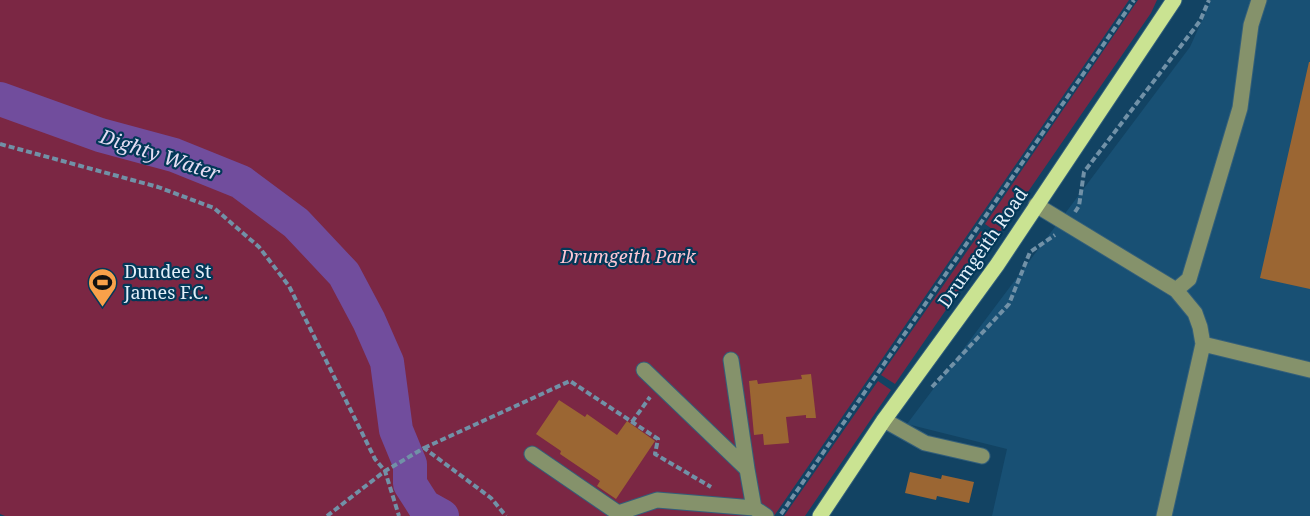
<svg xmlns="http://www.w3.org/2000/svg" width="1310" height="516" font-family="'Noto Serif',serif">
  <style>
    .built { fill: #185074 }
    .green { fill: #7b2744 }
    .lines { fill: none; stroke-linecap: round; stroke-linejoin: round }
    .river { stroke: #714d9d; stroke-width: 34 }
    .building { fill: #9b6633 }
    .minor-casing { stroke: #335f7b; stroke-width: 17 }
    .major-casing { stroke: #335f7b; stroke-width: 17 }
    .path { stroke: #7191a7; stroke-width: 4; stroke-dasharray: 6 3; stroke-linecap: butt }
    .minor { stroke: #85926b; stroke-width: 15 }
    .major { stroke: #cae392; stroke-width: 15 }
    .labels { text-anchor: middle; stroke-width: 4.5; stroke-linejoin: round; paint-order: stroke }
    .street-label { font-size: 18px; fill: #e3eff9; stroke: #033858 }
    .park-label { font-size: 18px; font-style: italic; fill: #fdc7d4; stroke: #033858 }
    .poi-label { font-size: 18px; fill: #e3eff9; stroke: #033858; text-anchor: start }
    .water-label { font-size: 20px; font-style: italic; fill: #e5ddf3; stroke: #033858 }
  </style>
  <rect width="100%" height="100%" fill="#124363"/>
  <path class="built" d="M1211 0H1310V516H992L1007 449 907 424 1190 47Z"/>
  <path class="green" d="M0 0H1129L774 516H5L0 514Z
    M1138 0H1157L1151 13 999 234 985 224Z
    M981 231 994 240 895 384 881 375Z
    M878 381 891 390 805 516H784Z"/>
  <g class="lines">
    <path class="river" d="M0 99 100 135 174 155 241 182 296 223 344 274 369 321 387 362 396 430 410 464V484L424 506 442 516"/>
  </g>
  <path class="building" d="M1309 62H1310V289L1260 278Z
    M811 374 816 418H806V415L786 417 789 443 764 445 763 434 754 435 749 381 757 380 758 384 802 379 801 375Z
    M559 400 585 417 587 414 617 435 627 421 655 441 616 499 597 486 600 481 560 454 561 451 536 434Z
    M910 472 941 479 942 475 974 482 969 503 937 496 936 500 905 493Z"/>
  <g class="lines">
    <defs>
      <path id="minor" d="M1036 205 1176 290 1195 313 1200 327 1203 344 1164 516
        M1176 290 1189 279 1240 108 1251 25 1259 0
        M1203 344 1310 370
        M731 360 747 469 754 508
        M644 370 747 469
        M884 420 925 443 982 456
        M532 454 618 513 657 500 754 508 766 516"/>
      <path id="major" d="M820 516 884 420 997 265 1174 0"/>
    </defs>
    <use href="#minor" class="minor-casing"/>
    <use href="#major" class="major-casing"/>
    <path class="path" d="M0 144 158 187 214 208 259 247 289 286 375 459 385 471 424 448 491 498 506 516
      M1075 212 1079 206 1084 172 1200 21 1209 0
      M932 387 1009 304 1030 252 1055 235
      M632 422 650 397
      M424 448 570 381 658 439 655 454 711 487
      M781 514 1134 0
      M327 516 385 471 399 516"/>
    <use href="#minor" class="minor"/>
    <use href="#major" class="major"/>
  </g>
  <defs>
    <symbol id="stadium-pin" viewBox="-11 -11 22 30"><path d="M0 17L-7.5 6A9.5 9.5 0 1 1 7.5 6Z" fill="#f8a14a" stroke="#033858"/><path d="M0-5a6.5 5 0 1 0 0 10a6.5 5 0 1 0 0-10ZM-3.5-1.8h7v3.6h-7Z" fill="#111"/></symbol>
  </defs>
  <g fill-rule="evenodd">
    <use href="#stadium-pin" x="86" y="266" width="33" height="45"/>
  </g>
  <g class="labels">
    <g class="street-label">
      <text transform="translate(983 248) rotate(-55)" y="6">Drumgeith Road</text>
    </g>
    <g class="park-label">
      <text x="628" y="263">Drumgeith Park</text>
    </g>
    <g class="poi-label">
      <text x="124" y="278">Dundee St<tspan x="124" dy="21">James F.C.</tspan></text>
    </g>
    <g class="water-label">
      <text transform="translate(160 155) rotate(18)" y="7">Dighty Water</text>
    </g>
  </g>
</svg>
